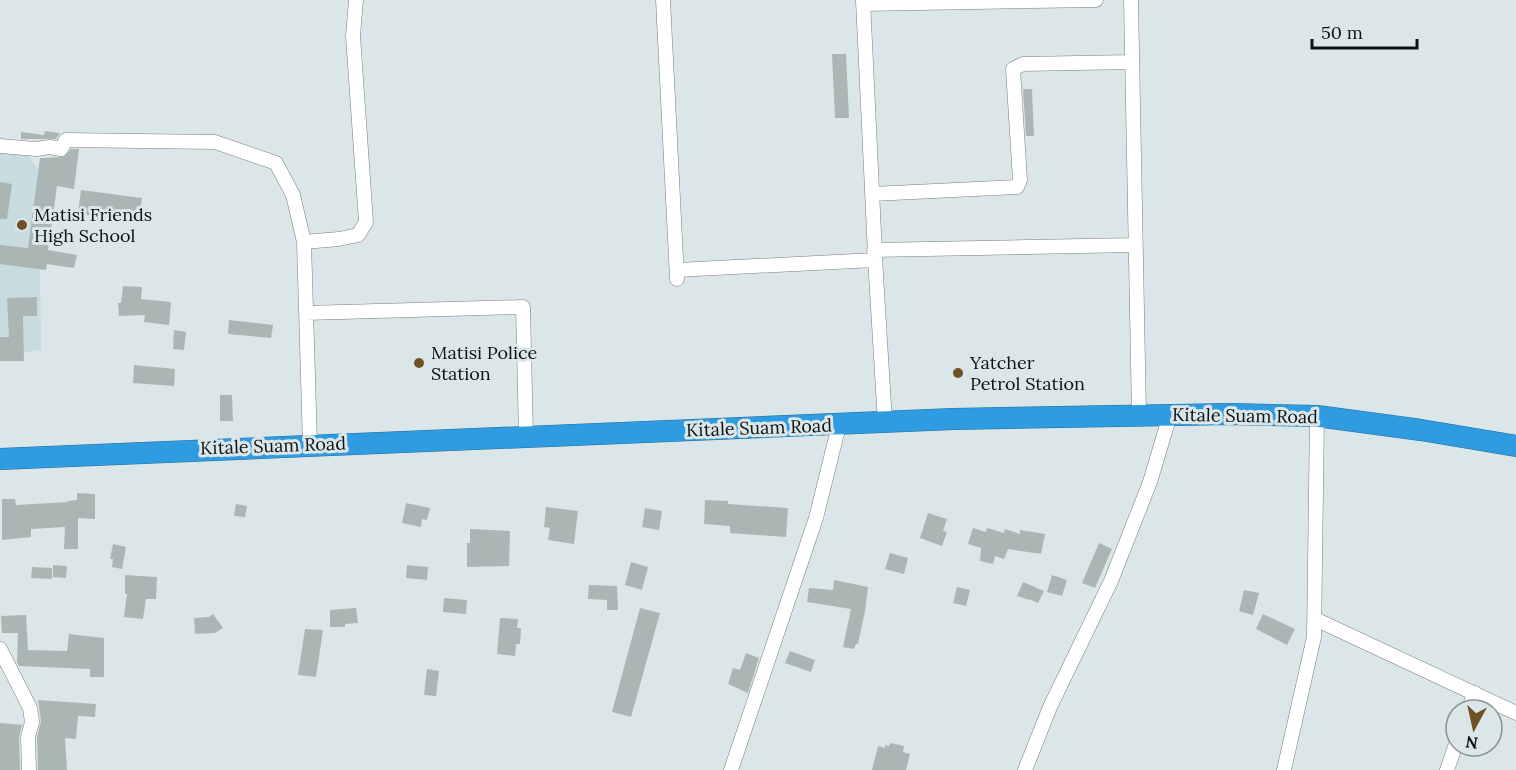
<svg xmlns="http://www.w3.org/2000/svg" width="1516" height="770" font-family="Lora,serif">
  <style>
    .built { fill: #c8dce0 }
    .building { fill: #abb6b4 }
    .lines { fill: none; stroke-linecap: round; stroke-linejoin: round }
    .minor-casing { stroke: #767f82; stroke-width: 15 }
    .highway-casing { stroke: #246c99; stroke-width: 22 }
    .minor { stroke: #fff; stroke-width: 14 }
    .highway { stroke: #2f9ce1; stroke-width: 21 }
    .poi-dot { fill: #6e5125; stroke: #dbe6e8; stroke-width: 2 }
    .labels { text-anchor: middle; stroke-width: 6; stroke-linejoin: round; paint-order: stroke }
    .poi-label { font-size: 18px; fill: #0f1213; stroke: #dbe6e8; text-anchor: start }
    .street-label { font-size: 18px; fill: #0f1213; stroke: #dbe6e8 }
  </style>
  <rect width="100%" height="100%" fill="#dbe6e8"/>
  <path class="built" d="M0 149 25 150 46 181 40 268 41 350 0 356Z"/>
  <path class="building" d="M832 54H846L849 118H835Z
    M1023 89H1032L1034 136H1026Z
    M45 131 60 133 56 139H21V132L44 135Z
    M71 149H79L74 189 57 186 48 250 77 255 74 268 47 264 46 270 0 264V245L28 248 40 158 64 157Z
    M0 182 12 184 7 219H0Z
    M81 190 142 198 139 222 78 214Z
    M123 286 142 287 141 299 171 302 169 325 144 322 145 315 119 316 118 303H121Z
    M37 297V316H23L24 361H0V337H9L7 298Z
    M229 320 273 325 271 338 228 334Z
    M174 330 186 332 184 350 173 349Z
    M134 365 175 369 174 386 133 383Z
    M220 395H232L233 421H220Z
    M77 493 95 494V519L78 518V549H64L65 527 31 529V537L2 540V499H15L16 505 68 502V501L77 500Z
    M705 500 728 501V504L788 508 786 537 730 533V526L704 524Z
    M406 503 430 508 427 520 422 519 421 527 402 523Z
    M236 504 247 506 245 517 234 516Z
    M546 507 578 511 574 544 548 540 550 528 544 527Z
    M645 508 662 511 659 530 642 527Z
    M928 513 947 519 943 531 947 532 942 546 920 538Z
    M973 528 986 532 987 528 1004 533 1005 529 1020 534V530L1045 534 1041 554 1008 549 1004 559 995 556 993 564 980 561 981 548 968 544Z
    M470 529 510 531 509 566 467 567V543H470Z
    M1099 543 1112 549 1095 588 1082 583Z
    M113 544 126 547 122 569 112 567 113 559H110Z
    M890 553 908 558 904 574 885 569Z
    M631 562 648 567 642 590 625 585Z
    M53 565 67 566 66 578 53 577Z
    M407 565 428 567 427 580 406 578Z
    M32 567 52 568V579L31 578Z
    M125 575 157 577 156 599H146L143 619 124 617 127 594H125Z
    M1052 575 1067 580 1062 596 1047 592Z
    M834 580 868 587 865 611 858 644H856L854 649 843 647 851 609 807 602 809 588 833 590Z
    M1023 582 1044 591 1038 603 1029 599V600L1017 596Z
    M589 585 617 586 618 610H607V600L588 599Z
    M957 587 970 590 966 606 953 603Z
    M1244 590 1259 593 1253 615 1239 611Z
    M444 598 467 600 466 614 443 612Z
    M356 608 358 623 345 624V627H330V610Z
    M640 608 660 613 631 717 612 712Z
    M213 614 223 628 215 633 195 634 194 618 209 617Z
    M1263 614 1295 629 1287 645 1256 629Z
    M26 615 28 650 67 651 69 634 104 638V677H90V669L19 666 17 662 18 633H2L1 616Z
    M500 618 518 619 517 628H521L520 644H516L515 656 497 654Z
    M305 629 323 630 316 677 298 675Z
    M790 651 815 660 811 672 785 663Z
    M746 653 759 658 748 693 728 684 733 668 740 670Z
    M427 669 439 671 436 696 424 695Z
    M38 700 96 704 95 717 78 716 76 739 65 738 67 770H38L37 738 41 721Z
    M0 723 22 725 19 737 20 770H0Z
    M890 743 904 746 903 752 910 754 906 770H872L878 746 885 748V745L889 746Z"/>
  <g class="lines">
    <defs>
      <path id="minor" d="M663 0 677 279
        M863 0 876 275 885 422
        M1131 0 1139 415
        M863 4 1096 0
        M0 146 36 149 50 147 61 149 66 140 215 142 276 163 293 195 304 242
        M872 194 1017 187 1020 180 1013 69 1023 64 1132 62
        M874 250 1135 245
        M677 270 875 260
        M306 313 523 307 526 436
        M310 445 304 242 339 239 358 235 366 222 353 36 356 0
        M1315 619 1516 713
        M0 649 30 708 32 722 28 737 29 770
        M1468 710 1475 693
        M731 770 816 518 839 425
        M1025 770 1050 707 1111 581 1150 482 1170 415
        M1284 770 1314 637 1317 416
        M1447 770 1456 744"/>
      <path id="highway" d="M0 459 953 419 1231 414 1317 416 1421 430 1516 446"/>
    </defs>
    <use href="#minor" class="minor-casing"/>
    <use href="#highway" class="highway-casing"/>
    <use href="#minor" class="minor"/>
    <use href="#highway" class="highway"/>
  </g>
  <g class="poi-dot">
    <circle cx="22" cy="225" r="6"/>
    <circle cx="419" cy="363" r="6"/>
    <circle cx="958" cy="373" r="6"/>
  </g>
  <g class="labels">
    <g class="poi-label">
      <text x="34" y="221">Matisi Friends<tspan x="34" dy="21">High School</tspan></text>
      <text x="431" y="359">Matisi Police<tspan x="431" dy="21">Station</tspan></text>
      <text x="970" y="369">Yatcher<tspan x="970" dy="21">Petrol Station</tspan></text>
    </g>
    <g class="street-label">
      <text transform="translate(1245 416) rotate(1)" y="6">Kitale Suam Road</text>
      <text transform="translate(759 428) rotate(-2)" y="6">Kitale Suam Road</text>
      <text transform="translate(273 446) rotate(-2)" y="6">Kitale Suam Road</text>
    </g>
  </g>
  <g transform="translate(1474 728) rotate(188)"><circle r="28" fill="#dbe6e8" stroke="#899193" stroke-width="1.5"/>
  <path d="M0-4.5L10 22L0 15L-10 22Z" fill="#6e5125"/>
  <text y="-9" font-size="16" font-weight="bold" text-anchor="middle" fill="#0f1213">N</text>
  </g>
  <path d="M1312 39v9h105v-9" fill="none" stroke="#0f1213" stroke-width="3"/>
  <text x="1321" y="39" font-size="18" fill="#0f1213" stroke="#dbe6e8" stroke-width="4.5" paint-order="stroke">50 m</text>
</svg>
